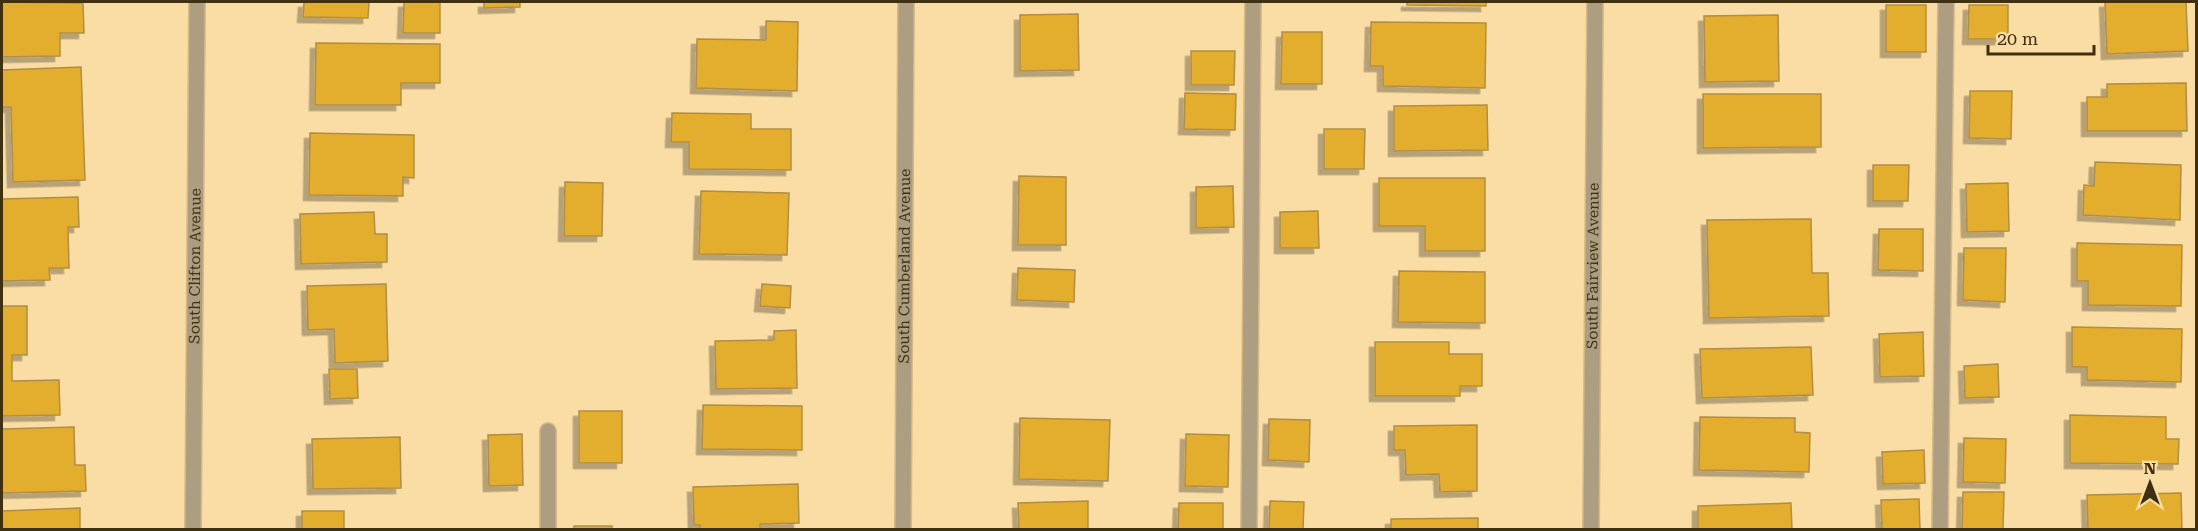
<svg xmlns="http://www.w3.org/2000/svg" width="2198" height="531" font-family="'Roboto Serif',serif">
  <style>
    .building { fill: #e3ad2f; stroke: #b18e47; stroke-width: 1.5; filter: url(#shadow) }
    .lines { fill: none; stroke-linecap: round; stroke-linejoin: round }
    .minor-casing { stroke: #d5ba87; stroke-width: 18 }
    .minor { stroke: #ae9e81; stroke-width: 15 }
    .labels { text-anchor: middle; stroke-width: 5; stroke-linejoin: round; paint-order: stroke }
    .street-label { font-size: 15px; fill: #3f3012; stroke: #fadda4 }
  </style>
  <defs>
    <filter id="shadow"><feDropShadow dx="-5.5" dy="5.5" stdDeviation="0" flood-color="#0004"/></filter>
  </defs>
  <rect width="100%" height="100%" fill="#fadda4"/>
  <path class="building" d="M2 2 83 3 84 33H60V56L2 57Z
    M304 2H369L368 18 303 17Z
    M404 2H440V33H403Z
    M484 2H520V7L484 8Z
    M1407 2H1486V6L1407 5Z
    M2105 2H2186L2188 51 2107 54Z
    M1886 5H1926V52H1886Z
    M1969 5H2008V39H1968Z
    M1078 14 1079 70 1020 71V15Z
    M1778 15 1779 81 1705 82 1704 16Z
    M766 21 798 22 797 91 696 88 697 39 766 40Z
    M1371 22 1486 23 1485 88 1383 86V66H1370Z
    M1282 32H1322V84H1281Z
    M316 43 440 44V83H401V105H315Z
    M1191 51H1235L1234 85H1191Z
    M81 67 85 180 13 182 11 107H2V70Z
    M2186 83 2187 131H2087V97H2107V84Z
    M1970 91H2012L2011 139 1969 138Z
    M1185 93 1236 94 1235 130 1184 129Z
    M1703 94H1821V147L1703 148Z
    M1487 105 1488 150 1394 151V106Z
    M672 113 751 114V129H791V170L689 169V142H671Z
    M1324 129H1365L1364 169H1324Z
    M310 133 414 135V178L403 177V196L309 195Z
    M2095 162 2181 165 2180 220 2083 215 2084 185 2094 186Z
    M1873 165H1909L1908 201H1873Z
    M1019 176 1066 177V245H1018Z
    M1379 178H1485V251H1425V226H1379Z
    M565 182 603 183 602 236H564Z
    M2008 183 2009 231 1967 232 1966 184Z
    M1233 186 1234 227 1196 228V187Z
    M701 191 789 193 787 255 699 254Z
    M78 197 79 227H68L69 268H49L50 280 2 281V199Z
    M1318 211 1319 248H1280V212Z
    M374 212 375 234H387V262L301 264 300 214Z
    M1811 219 1812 273H1828L1829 316 1709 318 1707 220Z
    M1879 229H1923V271L1878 270Z
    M2077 243 2182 245 2181 306 2088 305V281H2077Z
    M1964 248H2006L2005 302 1963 300Z
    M1018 268 1075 270 1074 302 1017 300Z
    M1399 271 1485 272V323L1398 322Z
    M386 284 388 361 335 363 334 329 308 330 307 286Z
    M762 284 791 286 790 308 760 306Z
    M2 306H27V355H12V381L59 380 60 415 2 416Z
    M2072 327 2182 329 2181 382 2087 380V367H2072Z
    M796 330 797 388 716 389 715 341 774 340V331Z
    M1923 332 1924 376 1880 377 1879 334Z
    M1375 342H1449V354H1482V386H1460V396H1375Z
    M1811 347 1813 395 1702 398 1700 349Z
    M1998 364 1999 397 1965 398 1964 366Z
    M329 369H357L358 398 330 399Z
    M703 405 802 406V450L702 449Z
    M579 411H622V463H579Z
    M2070 415 2166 417V439H2179L2178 464 2070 463Z
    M1700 417 1795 418V432L1810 433 1809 472 1699 470Z
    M1020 418 1110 420 1108 481 1019 479Z
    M1269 419 1310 420 1309 462 1268 460Z
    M1477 425V491L1440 492 1439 474 1406 475 1405 450H1394V426Z
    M74 427 75 465H85L86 491 2 493V429Z
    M522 434 523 485 489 486 488 435Z
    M1186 434 1229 435 1228 487 1185 486Z
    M400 437 401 488 313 489 312 439Z
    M1964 438 2006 439 2005 483 1963 482Z
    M1924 450 1925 483 1883 484 1882 452Z
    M798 484 799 523 760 524V530H700V525H694L693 487Z
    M1963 492H2004L2003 530H1962Z
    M2181 493 2182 530H2088L2087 495Z
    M1919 499 1920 530H1882L1881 500Z
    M1088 501V530H1019L1018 503Z
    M1270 501 1304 502 1303 530H1269Z
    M1179 503H1223V530H1178Z
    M1791 503 1792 530H1698V506Z
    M80 508V530H2V511Z
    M302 511H344V530H302Z
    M1478 518V530H1391V519Z
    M574 526H612V530H574Z"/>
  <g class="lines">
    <defs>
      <g id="minor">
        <path id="s1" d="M193 530 197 2"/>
        <path d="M548 530V431"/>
        <path id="s2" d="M903 530 906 2"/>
        <path d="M1249 530 1253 2"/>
        <path id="s3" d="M1591 530 1595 2"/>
        <path d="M1940 530 1946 2"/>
      </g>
    </defs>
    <use href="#minor" class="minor-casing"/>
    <use href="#minor" class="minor"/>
  </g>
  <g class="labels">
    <g class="street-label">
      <text dy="5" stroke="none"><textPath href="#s1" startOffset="264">South Clifton Avenue</textPath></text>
      <text dy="5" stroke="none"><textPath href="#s2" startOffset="264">South Cumberland Avenue</textPath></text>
      <text dy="5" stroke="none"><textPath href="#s3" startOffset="264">South Fairview Avenue</textPath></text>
    </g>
  </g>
  <rect width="2198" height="531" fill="none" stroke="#3f3012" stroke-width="6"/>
  <g transform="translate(2150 483)" stroke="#fadda4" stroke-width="4.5" paint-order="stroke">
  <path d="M0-4.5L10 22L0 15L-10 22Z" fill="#3f3012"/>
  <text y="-9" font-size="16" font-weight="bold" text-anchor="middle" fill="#3f3012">N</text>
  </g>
  <path d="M1988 45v9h106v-9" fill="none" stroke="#3f3012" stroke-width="3"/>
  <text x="1997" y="45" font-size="18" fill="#3f3012" stroke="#fadda4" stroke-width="4.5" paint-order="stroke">20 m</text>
</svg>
